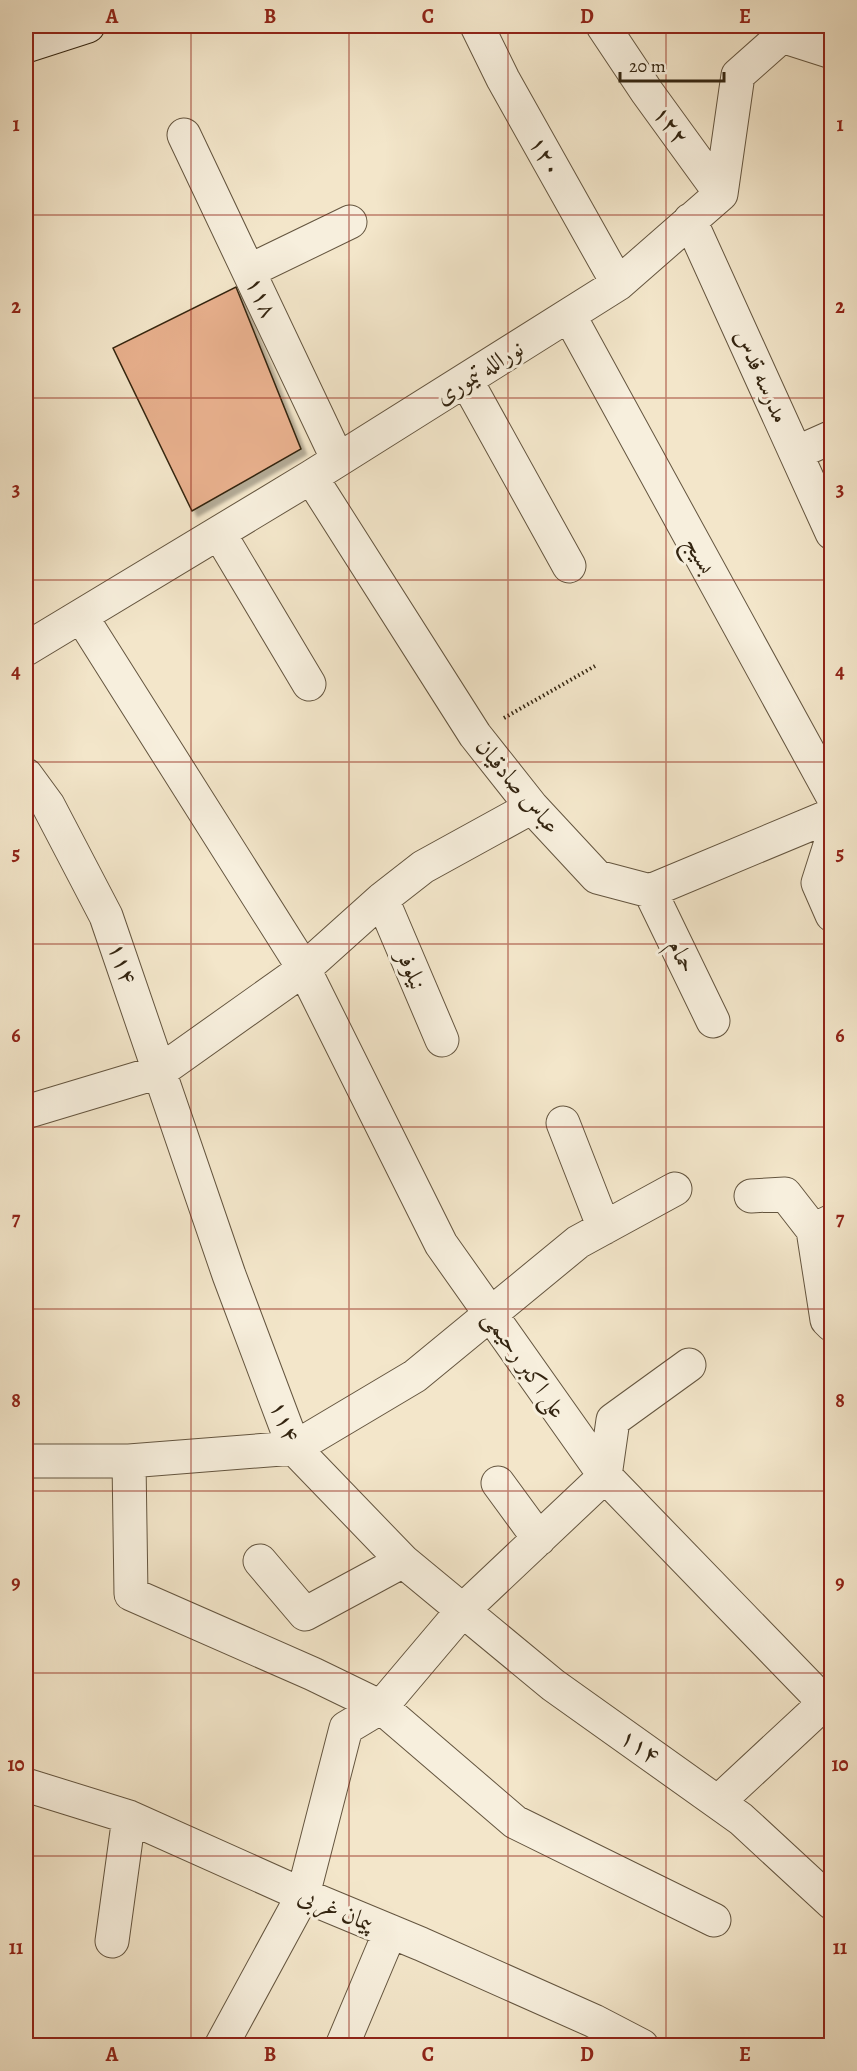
<svg xmlns="http://www.w3.org/2000/svg" width="857" height="2071" font-family="Alegreya,Amiri,serif">
  <style>
    .building { fill: #e8b08d; stroke: #342511; stroke-width: 1.5; filter: url(#shadow) }
    .lines { fill: none; stroke-linecap: round; stroke-linejoin: round }
    .street-casing { stroke: #64553f; stroke-width: 35 }
    .secondary-casing { stroke: #342511; stroke-width: 35 }
    .path { stroke: #342511; stroke-width: 4; stroke-dasharray: 1.5 3; stroke-linecap: butt }
    .street { stroke: #f7efdd; stroke-width: 33 }
    .secondary { stroke: #f7efdd; stroke-width: 33 }
    .grid { fill: none; stroke: #8f2418; stroke-width: 1.5; stroke-opacity: 0.55 }
    .labels { text-anchor: middle; stroke-width: 6; stroke-linejoin: round; paint-order: stroke }
    .street-label { font-size: 24px; fill: #342511; stroke: #f7efdd }
    .neatline { fill: none; stroke: #8f2418; stroke-width: 2 }
    .grid-label { font-size: 20px; text-anchor: middle; font-weight: bold; fill: #8f2418 }
  </style>
  <defs>
    <filter id="shadow"><feDropShadow dx="5.5" dy="5.5" stdDeviation="1.5" flood-color="#0004"/></filter>
  </defs>
  <rect width="100%" height="100%" fill="#f3e6ca"/>
  <filter id="stains"><feTurbulence type="fractalNoise" baseFrequency=".00333" numOctaves="4"/><feColorMatrix values="0 0 0 0 .2 0 0 0 0 .09 0 0 0 0 .02 0 0 0 .5 -.17"/></filter>
  <radialGradient id="worn" r=".72"><stop offset=".6" stop-color="#630" stop-opacity="0"/><stop offset="1" stop-color="#630" stop-opacity=".3"/></radialGradient>
  <path class="building" d="M236 287 301 449 192 511 113 348Z"/>
  <g class="lines">
    <defs>
      <path id="street" d="M477 26 503 79 618 284
        M603 26 647 92 721 194
        M184 135 338 460
        M690 220 832 533
        M249 271 350 222
        M569 315 832 795
        M466 380 569 566
        M796 453 832 437
        M311 477 475 735 532 807 597 877 650 891 832 815
        M219 533 309 684
        M81 616 304 969 441 1244 605 1476 825 1703
        M26 649 311 477 618 284 721 194 738 75 782 36 832 52
        M26 775 48 805 106 916 229 1275 294 1448 403 1561 553 1685 741 1819 832 1903
        M832 839 818 883 832 915
        M650 891 713 1021
        M382 899 442 1040
        M26 1112 159 1072 304 969 382 899 423 867 532 807
        M563 1123 604 1228
        M751 1196 785 1194 813 1230
        M832 1221 813 1230 827 1320 832 1325
        M26 1461H129L294 1448 415 1376 578 1242 675 1189
        M129 1461 131 1594 313 1674 381 1707 515 1822 714 1920
        M498 1483 539 1539
        M260 1561 305 1614 403 1561
        M26 1785 129 1817 303 1895 421 1944 594 2021 642 2046
        M718 1802 832 1696
        M112 1941 129 1817
        M221 2046 303 1895 346 1728 381 1707 463 1610 605 1476 613 1420 689 1365
        M342 2046 390 1932"/>
      <path id="secondary" d="M26 46 88 26"/>
    </defs>
    <use href="#street" class="street-casing"/>
    <use href="#secondary" class="secondary-casing"/>
    <path class="path" d="M504 718 595 666"/>
    <use href="#street" class="street"/>
    <use href="#secondary" class="secondary"/>
  </g>
  <path class="grid" d="M191 26V2046M349 26V2046M508 26V2046M666 26V2046M26 215H832M26 398H832M26 580H832M26 762H832M26 944H832M26 1127H832M26 1309H832M26 1491H832M26 1673H832M26 1856H832"/>
  <g class="labels">
    <g class="street-label">
      <text transform="translate(671 125) rotate(54)" y="8">۱۲۲</text>
      <text transform="translate(546 156) rotate(61)" y="8">۱۲۰</text>
      <text transform="translate(262 297) rotate(65)" y="8">۱۱۸</text>
      <text transform="translate(479 372) rotate(-32)" y="8">نورالله تیموری</text>
      <text transform="translate(762 376) rotate(66)" y="8">مدرسه قدس</text>
      <text transform="translate(700 555) rotate(61)" y="8">بسیج</text>
      <text transform="translate(518 786) rotate(50)" y="8">عباس صادقیان</text>
      <text transform="translate(682 956) rotate(64)" y="8">حمام</text>
      <text transform="translate(123 963) rotate(71)" y="8">۱۱۴</text>
      <text transform="translate(412 970) rotate(67)" y="8">نیلوفر</text>
      <text transform="translate(525 1364) rotate(55)" y="8">علی اکبر رحیمی</text>
      <text transform="translate(285 1421) rotate(68)" y="8">۱۱۴</text>
      <text transform="translate(640 1746) rotate(35)" y="8">۱۱۴</text>
      <text transform="translate(336 1909) rotate(23)" y="8">پیمان غربی</text>
    </g>
  </g>
  <rect width="857" height="2071" fill="none" stroke="#f3e6ca" stroke-width="66"/>
  <path d="M620 72v9h104v-9" fill="none" stroke="#342511" stroke-width="3"/>
  <text x="629" y="72" font-size="18" fill="#342511" stroke="#f7efdd" stroke-width="4.5" paint-order="stroke">20 m</text>
  <rect x="33" y="33" width="791" height="2005" class="neatline"/>
  <g class="grid-label">
    <text x="112" y="23">A</text>
    <text x="270" y="23">B</text>
    <text x="428" y="23">C</text>
    <text x="587" y="23">D</text>
    <text x="745" y="23">E</text>
    <text x="16" y="131">1</text>
    <text x="840" y="131">1</text>
    <text x="16" y="313">2</text>
    <text x="840" y="313">2</text>
    <text x="16" y="496">3</text>
    <text x="840" y="496">3</text>
    <text x="16" y="678">4</text>
    <text x="840" y="678">4</text>
    <text x="16" y="860">5</text>
    <text x="840" y="860">5</text>
    <text x="16" y="1042">6</text>
    <text x="840" y="1042">6</text>
    <text x="16" y="1225">7</text>
    <text x="840" y="1225">7</text>
    <text x="16" y="1407">8</text>
    <text x="840" y="1407">8</text>
    <text x="16" y="1589">9</text>
    <text x="840" y="1589">9</text>
    <text x="16" y="1771">10</text>
    <text x="840" y="1771">10</text>
    <text x="16" y="1954">11</text>
    <text x="840" y="1954">11</text>
    <text x="112" y="2061">A</text>
    <text x="270" y="2061">B</text>
    <text x="428" y="2061">C</text>
    <text x="587" y="2061">D</text>
    <text x="745" y="2061">E</text>
  </g>
  <rect width="100%" height="100%" filter="url(#stains)"/>
  <rect width="100%" height="100%" fill="url(#worn)"/>
</svg>
